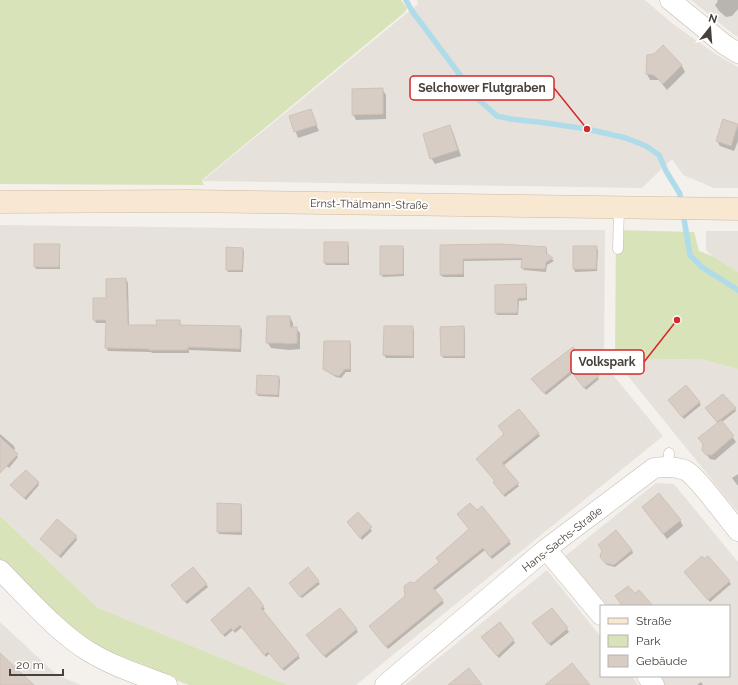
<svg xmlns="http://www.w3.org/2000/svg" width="738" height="685" font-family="Raleway,sans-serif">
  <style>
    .residential { fill: #e7e1db }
    .green { fill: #d8e3ba }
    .shadow { fill: #0003 }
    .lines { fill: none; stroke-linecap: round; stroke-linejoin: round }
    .stream { stroke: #b0dce9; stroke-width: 5.5 }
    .building { fill: #d8cdc5; stroke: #cfc1b6 }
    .lane-casing { stroke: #c2b9b2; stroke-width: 11 }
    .street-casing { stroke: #c2b9b2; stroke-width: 21 }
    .secondary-casing { stroke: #cebaa1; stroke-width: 23 }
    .lane { stroke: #fff; stroke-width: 10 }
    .street { stroke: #fff; stroke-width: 20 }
    .secondary { stroke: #f9e8d1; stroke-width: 22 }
    .labels { text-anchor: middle; stroke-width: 3.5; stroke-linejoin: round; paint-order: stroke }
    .street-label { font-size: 11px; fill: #48403a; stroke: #fff }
    .leader { fill: none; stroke: #d62828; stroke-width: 1.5 }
    .callout-dot { fill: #d62828; stroke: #fff; stroke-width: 1.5 }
    .callout { fill: #fff; stroke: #d62828; stroke-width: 1.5 }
    .callout-label { font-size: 12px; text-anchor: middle; font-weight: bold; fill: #48403a }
  </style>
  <rect width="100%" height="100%" fill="#f4f0ec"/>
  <path class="residential" d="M417 0H645L673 24 717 55 738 67V188H714L683 175 672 159 642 188 202 181 418 4Z
    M691 0H738V37L732 33Z
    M0 225 314 229 605 230 604 364 663 436 356 685H288L98 608 0 516Z
    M706 231H738V272L712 256 706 250Z
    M701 359 738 369V512L615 360Z
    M656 483 674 484 738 562V685H663L657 676H729V606H603L564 557Z
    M547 570 601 637V676H632L638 685H405Z
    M0 622 57 675 81 685H0Z"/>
  <path class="green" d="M0 0H401L407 8 405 12 202 180 204 185 0 184Z
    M616 230 694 232 699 251 712 256 738 272V369L701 359 615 360Z
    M0 516 98 608 288 685H189L127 662 95 645 59 618 0 560Z"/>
  <path class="shadow" d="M717 0H738V9L732 16 726 17 719 11 715 5 718 1Z
    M663 47 682 66 685 72 667 90 659 80H650L647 74 655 55Z
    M382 89 386 95V119L356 120 353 114Z
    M310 110 319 131 298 138 290 117Z
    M724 120 738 125V141L734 151 720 146 717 141Z
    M449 126 453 132 461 156 435 164 431 158Z
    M347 243 349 246V265H326L325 263Z
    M59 245 60 248V269H36L35 266Z
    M441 246 546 247 547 250V255L554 261 547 265 546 272 524 270 522 268 523 260 464 261V277H443L441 275Z
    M403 247 404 250V276L383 277 381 274Z
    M574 247H596L598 250 597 271 575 272 574 269Z
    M242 249 244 251 243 272H228L227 269Z
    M126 279 128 283 129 326H158L180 321 181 326 240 327 242 330 241 352 189 350V353H152L151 352 108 351 106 347 107 323H96L94 319 107 299Z
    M526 285 527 288V300L519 301 518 315H497L496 313Z
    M290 317 293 323V328H296L300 333V349L289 350 271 348 267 342Z
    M385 327H412L414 330V358H386L384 355Z
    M464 327 465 330V358H443L442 355Z
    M350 342 351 345V372H346L341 378 336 377 326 371 324 369Z
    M573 349 599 379 586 390 573 373 546 395 534 382Z
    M279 377 280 380 279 397 258 396 257 394Z
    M686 386 701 405 684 419 671 403Z
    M735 408 736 411 722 422 736 442 715 460 710 459 703 450 704 445 699 438 718 423 708 411Z
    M519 411 540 436 503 466 519 486 505 497 496 485V481L505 435Z
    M0 434 14 446 15 449 13 451 18 457 9 468 0 460Z
    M738 474V486L732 478Z
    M38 482 39 485 26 500 12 486Z
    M241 505 242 508V535L219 534 218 532Z
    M482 507 511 544 492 559 485 550 434 591 444 603 388 649 372 629 406 596 415 584 440 562 470 530 476 511Z
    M358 513 372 531 362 540 350 525Z
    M647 513 680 520 683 526 667 539Z
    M76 537 77 540 61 558 41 539Z
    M632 550 633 553 615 567 607 565 603 560Z
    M708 557 731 584 710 602 687 574Z
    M307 569 320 584 302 598 292 585Z
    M206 584 208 587 187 604 174 588Z
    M249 589 263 607 265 609 262 611 300 658 284 671 270 653 266 657 242 627 235 633 233 630 225 637 213 622Z
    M552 609 569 632 551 646 535 626Z
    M500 623 515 643 499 658 484 640Z
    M356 629 358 632 326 658 309 638Z
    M701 682 703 685H697Z"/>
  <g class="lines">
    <path class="stream" d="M406 0 412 11 478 99 497 116 511 119 546 123 587 129 626 138 646 146 659 155 666 171 680 194 681 203
      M683 213 690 255 703 268 738 290"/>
  </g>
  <path class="building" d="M663 45 682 65 663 84 654 75 646 74 647 55 654 54Z
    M383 88V114L352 115V89Z
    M311 109 317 125 294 132 289 116Z
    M723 119 738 124 731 146 716 141Z
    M450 125 458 150 430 159 423 134Z
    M324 242H348V263H324Z
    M34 244H60L59 267H34Z
    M500 244 546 247V253L553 258 546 262 545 269 521 268 522 258 463 259V274L440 275V245Z
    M380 246H403V274L380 275Z
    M573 246H597L596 269H573Z
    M226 247 243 248 242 270H226Z
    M126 278 128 325H157L156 320H180V325L240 326V349L188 347V350H149V349L105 348 106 320H93V298H106V279Z
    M526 284V298H518L517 313H495V285Z
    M267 316H290V327H297V343L285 344V343H266Z
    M384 326H413V356L383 355Z
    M464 326V356H441L440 327Z
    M324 341H350V369H345L339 376 334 375 323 369Z
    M573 347 599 376 584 388 571 371 544 393 531 379Z
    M257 375 279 376 278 395 256 394Z
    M686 385 700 402 682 417 668 400Z
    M723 394 736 408 717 422 705 408Z
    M519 409 539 433 502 463 519 483 503 495 493 482 495 481 476 459 504 434 498 426Z
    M721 420 734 436 712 455H706L702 450 703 444 698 438Z
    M0 437 18 454 0 473Z
    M26 470 39 482 24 498 10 485Z
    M659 493 681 520 663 534 642 507Z
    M217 503 241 504V532H217Z
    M470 503 477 510 482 506 510 541 490 557 483 548 433 588 443 600 386 647 369 626 405 596 404 586 410 582 414 583 439 562 436 558 469 529 457 514Z
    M358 512 372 527 360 538 347 522Z
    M57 519 77 536 59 556 40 539Z
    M616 530 632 550 614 565 605 563 600 557 602 550 598 545Z
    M702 556 704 559 708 556 730 581 708 600 684 572Z
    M193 567 207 584 185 602 171 585Z
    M308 567 319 581 300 597 289 583Z
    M628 586 635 593 639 590 653 606H619L621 604 615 596Z
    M249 587 264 606 261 608 299 655 282 669 268 652 264 655 240 625 233 631 231 628 223 635 211 620Z
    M340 608 357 629 324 656 306 635Z
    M552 608 568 628 549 644 532 623Z
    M500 622 514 640 497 656 481 637Z
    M0 653 34 685H0Z
    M572 663 590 685H545Z
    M469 668 482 685H448Z"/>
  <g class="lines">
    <defs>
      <path id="lane" d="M618 249 619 207
        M668 466 669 453"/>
      <path id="street" d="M670 0 725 45 738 53
        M546 549 601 615
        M0 570C26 596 57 632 88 651 112 666 140 675 167 685
        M647 676 654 685
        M385 685 546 549 654 468C664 467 674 466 685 470 696 475 728 519 738 531"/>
      <path id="secondary" d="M0 202 190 201 738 209"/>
    </defs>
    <use href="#lane" class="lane-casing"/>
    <use href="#street" class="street-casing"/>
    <use href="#secondary" class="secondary-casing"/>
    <use href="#lane" class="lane"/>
    <use href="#street" class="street"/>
    <use href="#secondary" class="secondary"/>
  </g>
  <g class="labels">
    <g class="street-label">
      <text transform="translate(369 204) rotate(1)" y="4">Ernst-Thälmann-Straße</text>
      <text transform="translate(562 539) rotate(-38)" y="4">Hans-Sachs-Straße</text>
    </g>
  </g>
  <path class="leader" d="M587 129L554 88M677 320L644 362"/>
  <g class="callout-dot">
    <circle cx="587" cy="129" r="4"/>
    <circle cx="677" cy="320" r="4"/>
  </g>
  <g class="callout">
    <rect x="410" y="76" width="144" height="24" rx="4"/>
    <rect x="571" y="350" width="73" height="24" rx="4"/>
  </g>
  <g class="callout-label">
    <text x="482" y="92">Selchower Flutgraben</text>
    <text x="607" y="366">Volkspark</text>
  </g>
  <rect x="600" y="605" width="130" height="72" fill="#ffffff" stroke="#b6b3b0"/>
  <rect x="608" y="618" width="20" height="6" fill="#f9e8d1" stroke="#b6b3b0"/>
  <text x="636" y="625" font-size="12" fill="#48403a">Straße</text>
  <rect x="608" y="635" width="20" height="12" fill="#d8e3ba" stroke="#b6b3b0"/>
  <text x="636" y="645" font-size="12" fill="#48403a">Park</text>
  <rect x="608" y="655" width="20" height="12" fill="#d8cdc5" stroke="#b6b3b0"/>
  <text x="636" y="665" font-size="12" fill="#48403a">Gebäude</text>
  <g transform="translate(710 28) rotate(17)" stroke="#ffffff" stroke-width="3" paint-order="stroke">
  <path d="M0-3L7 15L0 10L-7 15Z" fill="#48403a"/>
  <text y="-6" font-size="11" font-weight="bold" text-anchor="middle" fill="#48403a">N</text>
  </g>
  <path d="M10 669v6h53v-6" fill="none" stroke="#48403a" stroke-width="2"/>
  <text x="16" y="669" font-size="12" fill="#48403a" stroke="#ffffff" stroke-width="3" paint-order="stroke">20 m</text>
</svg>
